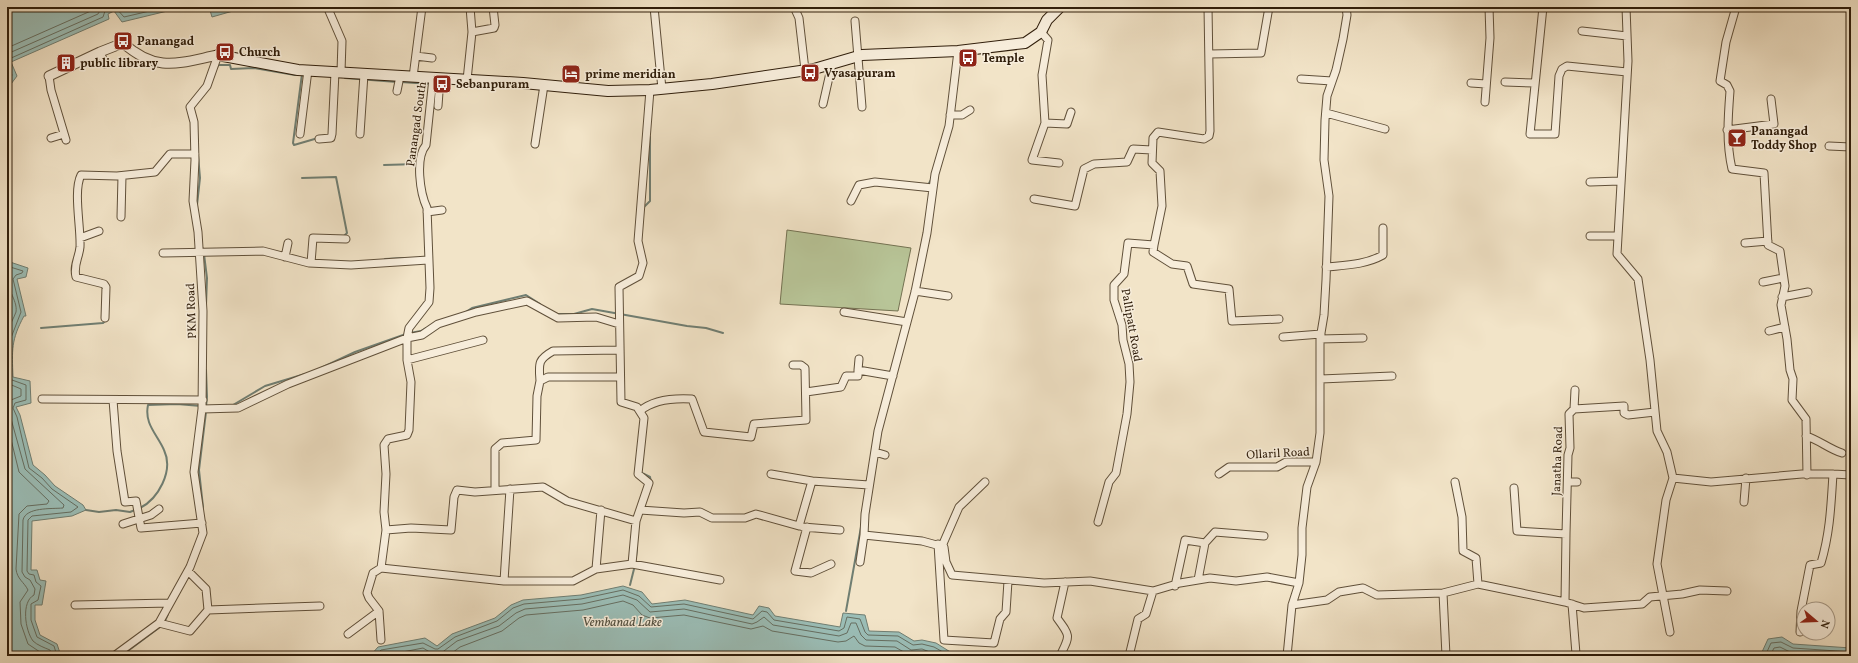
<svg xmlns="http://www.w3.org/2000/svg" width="1858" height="663" font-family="Vollkorn,serif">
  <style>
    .green { fill: #b8c598; stroke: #747252 }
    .water { fill: #9bbeb7; stroke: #707e72 }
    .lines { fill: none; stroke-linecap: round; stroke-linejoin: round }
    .shore { stroke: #666e61; stroke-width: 1 }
    .stream { stroke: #707e72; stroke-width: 2 }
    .minor-casing { stroke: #60503a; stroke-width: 9 }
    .tertiary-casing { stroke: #60503a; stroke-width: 11 }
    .secondary-casing { stroke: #301e0b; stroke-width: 12 }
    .minor { stroke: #f7eddb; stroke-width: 7 }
    .tertiary { stroke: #f7eddb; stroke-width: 9 }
    .secondary { stroke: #f7eddb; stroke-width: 10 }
    .labels { text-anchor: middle; stroke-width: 3; stroke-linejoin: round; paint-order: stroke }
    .poi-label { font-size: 12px; font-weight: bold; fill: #301e0b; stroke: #f7eddb; text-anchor: start }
    .street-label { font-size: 12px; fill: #301e0b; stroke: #f7eddb }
    .water-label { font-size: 13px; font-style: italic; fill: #504e3f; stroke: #f7eddb }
  </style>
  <rect width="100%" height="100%" fill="#f2e4c8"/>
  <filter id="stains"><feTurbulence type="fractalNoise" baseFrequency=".005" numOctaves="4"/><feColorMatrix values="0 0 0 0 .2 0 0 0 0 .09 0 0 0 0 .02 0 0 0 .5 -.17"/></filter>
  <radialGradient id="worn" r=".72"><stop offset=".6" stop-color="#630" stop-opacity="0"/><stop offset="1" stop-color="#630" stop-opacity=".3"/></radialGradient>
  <path class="green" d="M787 230 911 248 898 311 780 304Z"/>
  <path class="water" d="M7 7H184L122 22 114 11 108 14 109 19 11 62 17 76 11 84 7 107Z
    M209 7H247L212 17Z
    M7 261 28 268 26 277 17 279 26 316H24C11 340 12 350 13 377L30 381 31 403 16 407 20 415 33 465 45 475 55 486 83 505 86 510 72 516 32 521 31 570H37L40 580 46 581 42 605H35V620L40 635 57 644 61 656H7Z
    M623 586 642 592 652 604 685 600 753 615 759 606 769 608 775 616 840 627 843 613 865 615 869 631 899 632 914 641 922 640 936 643 952 653 966 656H370L378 647 425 638 437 646 452 634 495 618 511 605 523 600 581 595Z
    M1782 637 1793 644 1851 648V656H1745L1762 652 1768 639Z"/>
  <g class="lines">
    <path class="shore" d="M115 7 124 17 167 7
      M7 48 93 10 95 7
      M7 54 98 14 102 7
      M7 85 12 75 7 64 9 59 103 17 105 11 113 7
      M7 266 23 271 22 273 16 275 13 279 21 312 9 343V376L12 380 26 385V400L15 403 13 408 17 417 29 468 42 478 52 489 78 507 71 512 32 516 28 520 27 571 29 574 34 575 36 582 41 586 38 600 31 604V620L37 637 54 646 57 656
      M7 271 10 272C4 289 18 299 16 312 14 318 9 326 7 332
      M7 383 21 389V396L11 400 8 408 25 469 64 505 63 508C51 509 26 507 23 520L22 572 25 577 30 580 35 589 34 595C21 602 25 630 33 641 37 645 45 648 50 650L52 656
      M7 423 19 472 49 501 47 504 27 506 19 514 16 569C17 579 24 582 28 590L20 602 21 624 28 644 46 656
      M376 656 381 650 423 643 435 649H438L455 637 497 621 513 608 524 604 581 599 623 590 639 596 651 607 684 604 753 619 762 611 767 612 774 620 839 631 844 628 847 617 860 619 865 632 868 635 898 636 913 645 922 644 934 647 950 656
      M382 656 423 648 433 654H440L457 641 499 626 516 613 525 609 582 604 623 595 637 600 650 612 684 609 752 624 757 622 764 617 773 625 839 636 847 633 851 623H856L861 635 866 640 897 641 911 650 922 649 940 656
      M448 656 460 647 502 631 519 618 526 615 583 610 623 601 633 605 642 615 650 618 684 615 751 629 763 626 772 631 838 642 846 641 854 636 859 643 865 646 895 647 909 655 925 656
      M1763 656 1766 654 1771 643 1781 642 1793 648 1851 652
      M1770 656 1774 648 1780 647 1792 653 1836 656"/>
    <path class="stream" d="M217 68 218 65H230L231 69 254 68 295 75 297 73
      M302 74 293 143 294 145 318 138
      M345 78 397 82
      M401 82 430 84
      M384 165 418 164
      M302 178 336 177 347 233 344 236
      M103 179H116
      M930 185H928L932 178
      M197 205 200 178 198 155
      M643 208 650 201V137
      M204 254 207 278 206 305
      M385 259 404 258
      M97 279 105 282
      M464 313 472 308 526 295 540 304
      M557 314H574L592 309 687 326 706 328 723 333
      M41 328 103 323 106 320
      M410 333 421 331 426 328
      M321 368 355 352 406 334
      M206 370 207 397 206 407
      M233 405 265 386 305 374
      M642 473 650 477 651 482
      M203 507 199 470 206 412
      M140 508C158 499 174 471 164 450 157 434 144 424 148 405L177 404 201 406
      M86 510 99 512 116 510 130 512 135 510
      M636 557 637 548
      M630 585 635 565
      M846 611 861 527
      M164 623 168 614
      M121 656 160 627"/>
    <defs>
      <path id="minor" d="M470 7 472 32
        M654 7 662 89
        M794 7 799 18 805 70
        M1543 7 1530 134H1555L1559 76 1562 69 1567 66 1627 72
        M1626 7 1628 61 1617 254 1638 279 1650 360 1657 431 1667 452 1673 478 1711 482 1802 474H1833L1851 475
        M1736 7 1726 42 1720 81 1727 85 1730 91C1728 117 1726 143 1732 169L1764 173 1768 245 1780 251 1785 286 1781 305 1787 339 1790 370 1793 379 1792 400 1806 419 1807 475
        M329 11 342 41 341 72
        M855 21 862 107
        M1582 31 1627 36
        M1041 32 1048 40 1042 75 1045 123
        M958 51 949 126 935 174 927 233 915 292 878 431 865 514 864 535 922 541 944 547 946 562 952 575 1044 583 1090 581 1153 591 1180 583 1210 578 1236 581 1267 577 1299 583
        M100 52 105 64
        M1210 54 1261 53 1269 7
        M416 56 432 58
        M49 76 51 90 66 140
        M413 77 422 7
        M433 78 426 145C415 158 420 193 427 208L430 288 429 302 409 328 407 338V360L411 382 409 430 407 435 388 439 384 445 386 474 384 512 386 530 411 528 451 530 454 497 457 490 475 492 543 487 567 501 636 521
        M1301 79 1332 81
        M467 80 472 32 494 28 495 25 493 7
        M1505 82 1535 83
        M1471 83 1486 84
        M397 91 400 76
        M1485 102 1490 38 1489 7
        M823 104 832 64
        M438 106 440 78
        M1326 113 1385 129
        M950 115H962L970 110
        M1727 130 1774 124 1771 99
        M300 134 308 70
        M360 134 364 74
        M51 138 64 134
        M319 139 331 138 332 134 335 72
        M535 144 544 85
        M1829 146 1851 147
        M1059 163 1032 160 1045 123 1067 124 1071 112
        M1590 182 1620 181
        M1034 199 1075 206 1084 169 1094 164 1127 162 1133 149 1152 150
        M851 201 859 185 875 182 933 188
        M427 212 442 210
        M121 217 122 176
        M1590 236H1618
        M80 238 99 231
        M1745 243 1768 241
        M1154 245 1153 252 1172 264 1187 266 1193 284 1229 289 1232 321 1279 319
        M163 253 263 251 309 263 351 265 428 260
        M285 257 288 243
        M311 263 313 238 346 239
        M1326 267C1346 265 1365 265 1383 255V228
        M1763 282 1783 278
        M915 291 948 296
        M1782 297 1808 292
        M844 312 907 322
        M105 318 106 287 104 284 76 277C73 265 79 258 80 247 81 227 73 191 81 175L117 176 155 172 170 154H195
        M1769 331 1785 327
        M1283 337 1321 334
        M1320 339 1363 338
        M407 360 483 340
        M858 370 859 359
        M1321 379 1392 376
        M540 381C539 364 537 360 553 351L620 350
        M806 392 841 387 846 376H858V370L893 376
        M42 399 203 400
        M113 400 117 451 125 502 136 501 141 528 202 523
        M202 409 238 408 288 384 407 338 422 335 438 324 476 312 527 301 558 318 596 317 619 324
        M1574 409 1575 390
        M640 411C653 400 675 398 692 399L704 432 751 437 754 424 806 420 805 368 801 365H793
        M1806 436C1819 440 1829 449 1842 453
        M875 452 885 455
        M771 474 812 481
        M1219 474 1229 467H1277L1286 462H1316
        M1455 482 1462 517 1463 551 1476 558 1478 584
        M1568 482H1577
        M1514 488 1517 531 1566 534 1565 602
        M495 490V449L502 443 536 440 537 396 540 381 548 377H620
        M1744 502 1746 478
        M601 510 596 569 632 564 720 580
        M640 510 684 513 700 512 712 518H745L756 514 799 526 812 481 869 485
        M1098 522 1109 482 1116 473 1127 414 1130 382 1129 364 1123 340 1122 325 1114 300V285L1124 274 1128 243 1154 245 1162 206 1160 171 1152 163 1153 138 1158 132 1204 139 1209 136 1210 131 1208 7
        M123 524 151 515 159 509
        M803 527 840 530
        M807 527 795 571 811 573 831 564
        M1566 534 1568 455 1570 448 1569 414 1574 409 1624 406V413L1628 415 1655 412
        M938 544 944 640 994 643 1000 619 1006 612 1008 581
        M942 546 959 507 985 482
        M860 562 864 535
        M632 564 636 521 649 483 638 474 644 418 637 407 621 402 619 287 639 276 643 263 638 241 650 90
        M381 568 504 581H573L596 569
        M188 571 206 589 208 610 320 606
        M1198 580 1205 543 1215 532 1264 536
        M504 581 510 489
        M1175 586 1185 540 1205 543
        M1443 593 1446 656
        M75 605 170 603
        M1292 605 1327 600 1339 592 1363 588 1377 595 1443 593 1478 584 1565 602 1584 608 1642 604 1650 597 1682 594 1700 590 1727 591
        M159 623 190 631 208 610
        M1670 632 1657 564 1666 500 1673 478
        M1800 632 1801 611 1810 565 1821 563C1830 533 1831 505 1833 474
        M348 634 379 611
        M381 640 379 611 369 598 367 593 373 573 381 568 386 530
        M114 656 159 623 190 567 203 533 194 472 202 409 203 311 198 232 193 201 195 160 194 122 190 107 207 86 218 55
        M1060 656C1070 635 1071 637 1057 618L1065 582
        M1129 656 1138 619 1146 614 1153 591
        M1287 656 1292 605 1299 583 1302 555V528L1307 487 1316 462 1320 433V339L1324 315 1326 280 1329 196 1324 160 1325 120 1327 96 1336 70 1343 39 1347 15 1346 7
        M1559 656 1576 654 1572 604"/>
      <path id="tertiary" d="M49 76 100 52 123 43C157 73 178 63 218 55"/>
      <path id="secondary" d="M218 55 298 70 523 83 608 91 650 90 712 84 814 69 862 55 958 51 1025 43 1041 32 1047 20 1060 7"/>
    </defs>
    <use href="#minor" class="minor-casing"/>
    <use href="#tertiary" class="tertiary-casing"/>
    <use href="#secondary" class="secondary-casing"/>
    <use href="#minor" class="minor"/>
    <use href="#tertiary" class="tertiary"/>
    <use href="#secondary" class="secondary"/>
  </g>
  <defs>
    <symbol id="bus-square" viewBox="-11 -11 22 22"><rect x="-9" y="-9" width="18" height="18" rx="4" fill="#8f2418" stroke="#f7eddb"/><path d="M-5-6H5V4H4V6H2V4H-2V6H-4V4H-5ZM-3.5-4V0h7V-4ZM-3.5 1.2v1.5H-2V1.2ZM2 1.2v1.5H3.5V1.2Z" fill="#fff"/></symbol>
    <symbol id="building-square" viewBox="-11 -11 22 22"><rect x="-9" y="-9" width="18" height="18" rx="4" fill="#8f2418" stroke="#f7eddb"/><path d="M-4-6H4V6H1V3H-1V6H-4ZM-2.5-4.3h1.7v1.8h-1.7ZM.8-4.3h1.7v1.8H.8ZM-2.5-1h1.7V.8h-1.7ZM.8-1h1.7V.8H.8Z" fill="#fff"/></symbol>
    <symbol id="hotel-square" viewBox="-11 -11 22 22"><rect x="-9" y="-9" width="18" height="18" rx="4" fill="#8f2418" stroke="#f7eddb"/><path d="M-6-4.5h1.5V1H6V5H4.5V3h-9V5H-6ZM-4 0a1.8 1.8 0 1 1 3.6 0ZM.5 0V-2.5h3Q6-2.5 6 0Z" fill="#fff"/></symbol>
    <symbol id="bar-square" viewBox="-11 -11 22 22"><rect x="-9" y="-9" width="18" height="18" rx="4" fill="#8f2418" stroke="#f7eddb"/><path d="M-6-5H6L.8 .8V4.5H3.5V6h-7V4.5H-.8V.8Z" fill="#fff"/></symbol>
  </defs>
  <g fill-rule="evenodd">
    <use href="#bus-square" x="112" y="30" width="22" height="22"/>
    <use href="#bus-square" x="214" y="41" width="22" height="22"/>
    <use href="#bus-square" x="957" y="47" width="22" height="22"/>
    <use href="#building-square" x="55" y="52" width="22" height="22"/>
    <use href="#bus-square" x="799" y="62" width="22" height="22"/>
    <use href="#hotel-square" x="560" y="63" width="22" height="22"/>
    <use href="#bus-square" x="431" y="73" width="22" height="22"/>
    <use href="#bar-square" x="1726" y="127" width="22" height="22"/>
  </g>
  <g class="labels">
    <g class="poi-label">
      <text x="137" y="45">Panangad</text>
      <text x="239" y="56">Church</text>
      <text x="982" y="62">Temple</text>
      <text x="80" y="67">public library</text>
      <text x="824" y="77">Vyasapuram</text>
      <text x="585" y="78">prime meridian</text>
      <text x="456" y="88">Sebanpuram</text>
      <text x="1751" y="135">Panangad<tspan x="1751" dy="14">Toddy Shop</tspan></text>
    </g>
    <g class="street-label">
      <text transform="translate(416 124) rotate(-82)" y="4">Panangad South</text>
      <text transform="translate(191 311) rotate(-92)" y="4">PKM Road</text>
      <text transform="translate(1132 325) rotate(80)" y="4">Pallipatt Road</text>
      <text transform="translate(1278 453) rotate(-3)" y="4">Ollaril Road</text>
      <text transform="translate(1557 461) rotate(-88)" y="4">Janatha Road</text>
    </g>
    <g class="water-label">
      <text x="622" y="626">Vembanad Lake</text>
    </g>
  </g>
  <rect width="1858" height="663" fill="none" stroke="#f2e4c8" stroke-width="24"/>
  <rect x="8" y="8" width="1842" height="647" fill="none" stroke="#301e0b" stroke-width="2"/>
  <rect x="12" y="12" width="1834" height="639" fill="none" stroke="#301e0b"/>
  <g transform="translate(1816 621) rotate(109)"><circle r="19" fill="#f7eddb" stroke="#a79a88"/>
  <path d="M0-3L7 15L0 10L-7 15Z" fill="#8f2418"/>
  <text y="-6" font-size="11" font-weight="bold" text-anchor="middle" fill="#301e0b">N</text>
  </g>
  <rect width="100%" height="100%" filter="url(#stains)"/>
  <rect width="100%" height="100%" fill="url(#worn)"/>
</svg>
